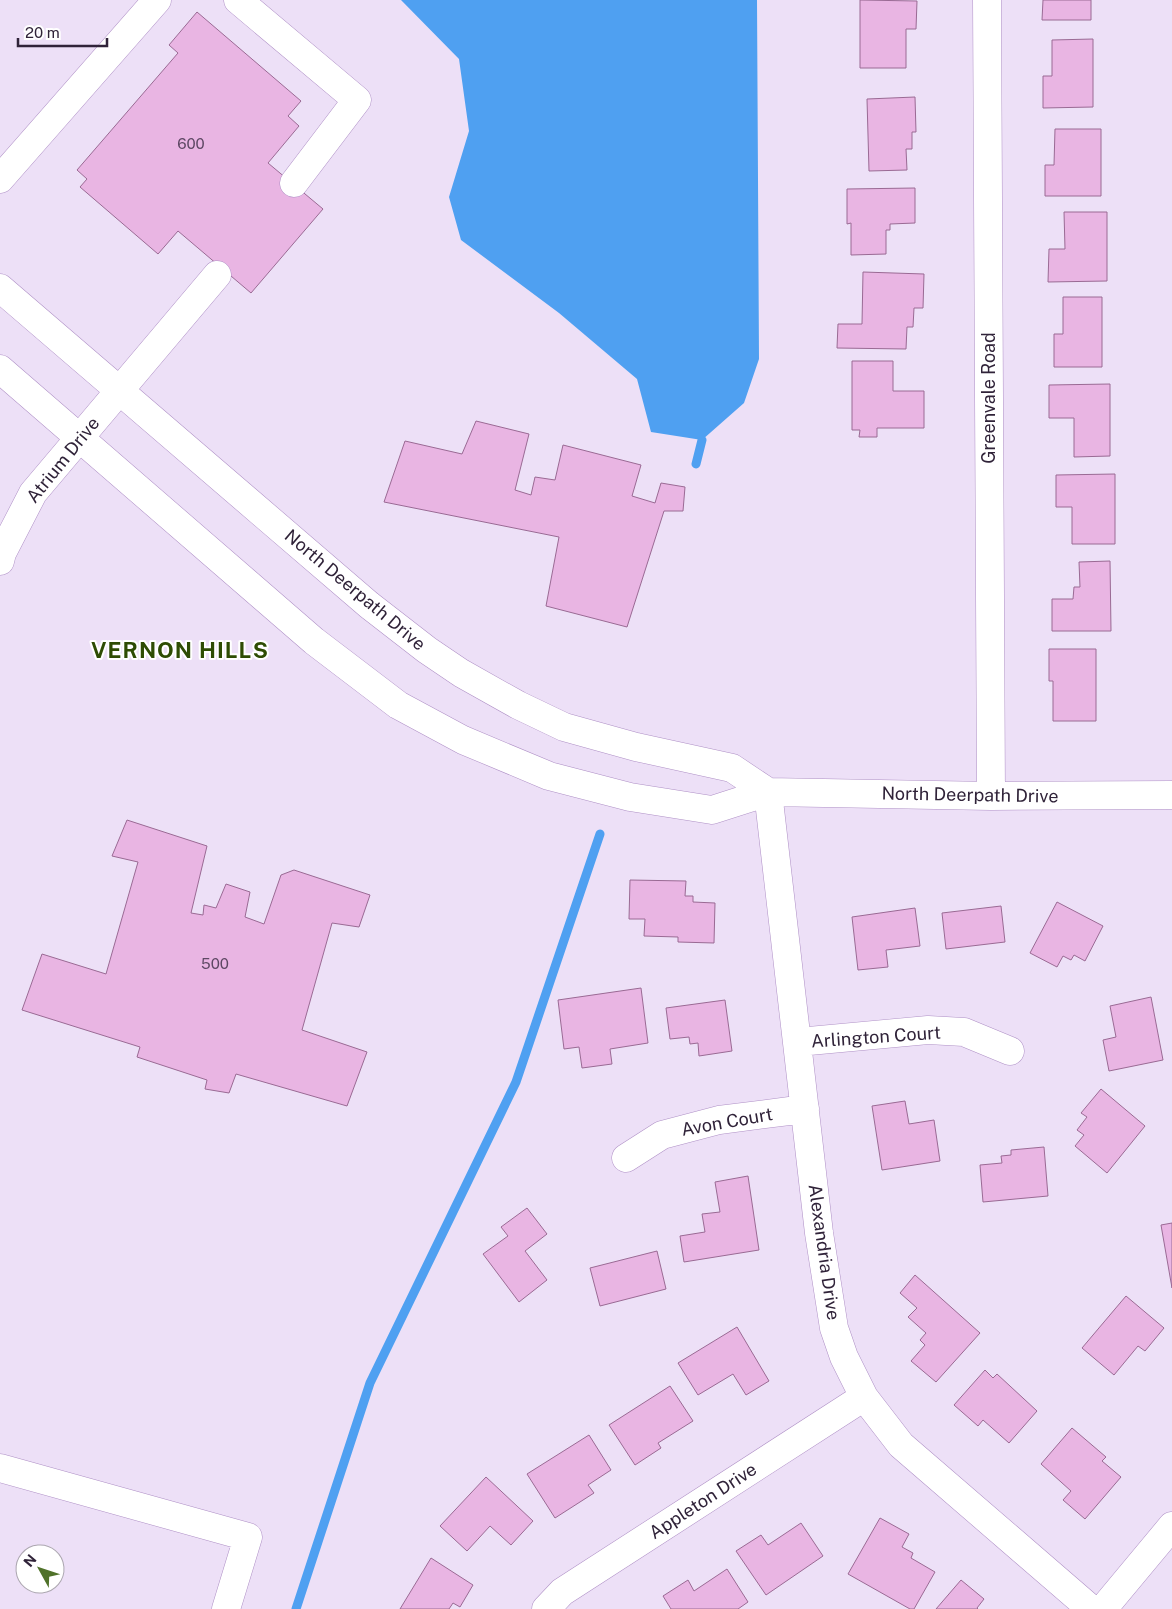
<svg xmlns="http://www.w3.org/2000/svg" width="1172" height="1609" font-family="'Public Sans',sans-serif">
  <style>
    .water { fill: #4fa0f1 }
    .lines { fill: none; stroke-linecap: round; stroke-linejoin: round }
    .stream { stroke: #4fa0f1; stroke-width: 9 }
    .building { fill: #e9b5e3; stroke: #9a6a94 }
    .minor-casing { stroke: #af90c6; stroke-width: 29 }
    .minor { stroke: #fff; stroke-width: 28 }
    .labels { text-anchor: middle; stroke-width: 4; stroke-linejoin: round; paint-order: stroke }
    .number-label { font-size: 15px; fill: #5e4864 }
    .street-label { font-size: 18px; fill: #302339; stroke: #fff }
    .district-label { font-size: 22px; font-weight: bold; letter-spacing: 1px; fill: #2e4c03; stroke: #fff }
  </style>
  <rect width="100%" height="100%" fill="#ede0f7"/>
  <path class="water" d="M401 0H757L759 359 744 403 702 440 651 432 637 379 559 313 461 240 449 197 469 131 459 59Z"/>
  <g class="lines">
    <path class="stream" d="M696 464 702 440
      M296 1609 370 1383 516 1082 600 834"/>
  </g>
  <path class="building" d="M860 0 917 1 916 29H906V68H860Z
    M1043 0H1091V20H1042Z
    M197 12 301 101 288 116 299 126 268 163 323 209 251 293 178 231 158 254 80 187 87 179 77 170 178 53 169 45Z
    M1093 39V107L1043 108V76H1052V40Z
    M915 97 916 132H912V149H906L907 170 869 171 867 99Z
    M1055 129H1101V196H1045V165H1054Z
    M915 188V223L890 224V230H886V254L851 255V223L847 224V189Z
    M1064 212H1107V281L1048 282 1049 249H1065Z
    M863 272 924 274 923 308H914L913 327H907L906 349 837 348 838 324H862Z
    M1063 297H1102V367H1054V334H1063Z
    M852 361H893V391H924V428H877V437H859L860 430H852Z
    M1110 384V456L1074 457V418H1049V385Z
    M476 421 529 434 515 490 531 495 535 477 555 480 563 445 641 465 632 496 655 503 661 483 685 487 683 511H664L627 627 546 606 559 537 384 502 405 441 462 454Z
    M1115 474V544H1072V507H1056V475Z
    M1110 561 1111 631H1052V599H1073L1074 587H1080L1079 562Z
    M1049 649H1096V721H1053V681H1049Z
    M127 820 207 846 191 913 203 915 204 905 216 908 226 884 250 892 245 917 264 924 281 875 294 870 370 895 359 927 332 923 302 1030 367 1052 347 1106 236 1074 229 1093 205 1089 207 1080 137 1057 140 1047 22 1010 42 954 106 974 138 862 112 856Z
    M630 880 686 881 685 896H693V902L715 903 714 943 678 942V937L644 936 645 919H629Z
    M1057 902 1103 926 1085 961 1074 955 1071 960 1063 956 1057 967 1030 953Z
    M1001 906 1005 942 946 949 942 913Z
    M915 908 920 946 886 950 888 967 858 970 852 917Z
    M641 988 648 1043 610 1049 612 1064 582 1068 579 1047 564 1049 558 1000Z
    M1151 997 1163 1060 1109 1071 1103 1040 1116 1037 1110 1006Z
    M725 1000 732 1051 699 1056 698 1043 690 1044 689 1037 670 1039 666 1008Z
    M1101 1089 1145 1126 1107 1173 1075 1146 1084 1135 1077 1130 1087 1117 1081 1113Z
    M905 1101 909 1124 934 1120 940 1161 882 1170 872 1106Z
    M1044 1147 1048 1196 983 1202 980 1165 1002 1163 1001 1156 1011 1155V1150Z
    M748 1176 759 1250 684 1262 680 1236 705 1232 702 1214 720 1212 715 1182Z
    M527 1208 547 1234 525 1251 547 1280 519 1302 483 1254 508 1236 501 1227Z
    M1172 1223V1288L1161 1225Z
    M657 1251 666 1289 600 1306 590 1268Z
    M915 1275 980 1333 936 1382 911 1361 925 1345 920 1340 926 1333 908 1317 917 1308 900 1293Z
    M1126 1296 1164 1328 1145 1351 1138 1346 1114 1375 1082 1348Z
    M737 1327 769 1381 746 1395 733 1374 698 1395 678 1363Z
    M985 1370 993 1378 997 1374 1037 1411 1009 1443 983 1420 978 1426 954 1405Z
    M670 1386 693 1421 658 1443 661 1448 635 1465 609 1425Z
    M1072 1428 1106 1457 1102 1461 1121 1477 1085 1519 1063 1500 1071 1491 1041 1464Z
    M589 1435 611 1470 588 1485 594 1493 555 1518 527 1474Z
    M486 1477 533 1521 511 1545 490 1526 467 1551 440 1526Z
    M880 1518 909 1534 902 1547 913 1553 911 1558 935 1572 914 1609H910L848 1574Z
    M801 1523 823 1556 766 1595 736 1551 761 1535 768 1545Z
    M431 1558 473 1585 460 1607 453 1603 449 1609H400Z
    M727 1569 748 1602 738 1609H671L663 1596 688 1580 694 1591Z
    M961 1580 984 1599 977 1608 978 1609H936Z"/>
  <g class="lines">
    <defs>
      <path id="minor" d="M238 0 357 100 294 183
        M987 0 991 796
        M0 179 157 0
        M0 288 369 605 427 650 461 673 518 705 564 727 636 747 732 768 768 792
        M0 369 314 641 398 705 463 740 549 776 630 797 712 810 768 792 991 796 1172 795
        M0 561 2 553 33 493 217 275
        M768 792 819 1233 834 1328 844 1357 864 1397 901 1445 1091 1609
        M798 1042 928 1030 964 1032 1010 1051
        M626 1158 662 1135 719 1120 805 1109
        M0 1468 248 1537 226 1609
        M546 1609 562 1592 864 1397
        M1103 1609 1172 1526"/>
    </defs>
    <use href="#minor" class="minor-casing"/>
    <use href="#minor" class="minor"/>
  </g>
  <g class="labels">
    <g class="number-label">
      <text x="191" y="149">600</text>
      <text x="215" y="969">500</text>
    </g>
    <g class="street-label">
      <text transform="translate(989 398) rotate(-90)" y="6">Greenvale Road</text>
      <text transform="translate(63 460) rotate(-51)" y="6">Atrium Drive</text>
      <text transform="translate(355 590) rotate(40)" y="6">North Deerpath Drive</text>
      <text transform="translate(970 795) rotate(1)" y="6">North Deerpath Drive</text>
      <text transform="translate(876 1037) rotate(-4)" y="6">Arlington Court</text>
      <text transform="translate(727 1122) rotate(-10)" y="6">Avon Court</text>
      <text transform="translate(824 1252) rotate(82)" y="6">Alexandria Drive</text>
      <text transform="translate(703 1501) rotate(-33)" y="6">Appleton Drive</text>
    </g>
    <g class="district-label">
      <text x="180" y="658">VERNON HILLS</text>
    </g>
  </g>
  <g transform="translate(40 1569) rotate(310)"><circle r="24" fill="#ffffff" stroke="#aca7b0"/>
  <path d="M0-4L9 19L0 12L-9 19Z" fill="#50722a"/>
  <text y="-8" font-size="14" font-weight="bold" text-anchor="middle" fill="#302339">N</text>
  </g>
  <path d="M18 38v8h89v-8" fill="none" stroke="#302339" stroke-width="2.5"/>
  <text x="25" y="38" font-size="15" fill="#302339" stroke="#ffffff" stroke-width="4" paint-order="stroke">20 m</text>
</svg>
